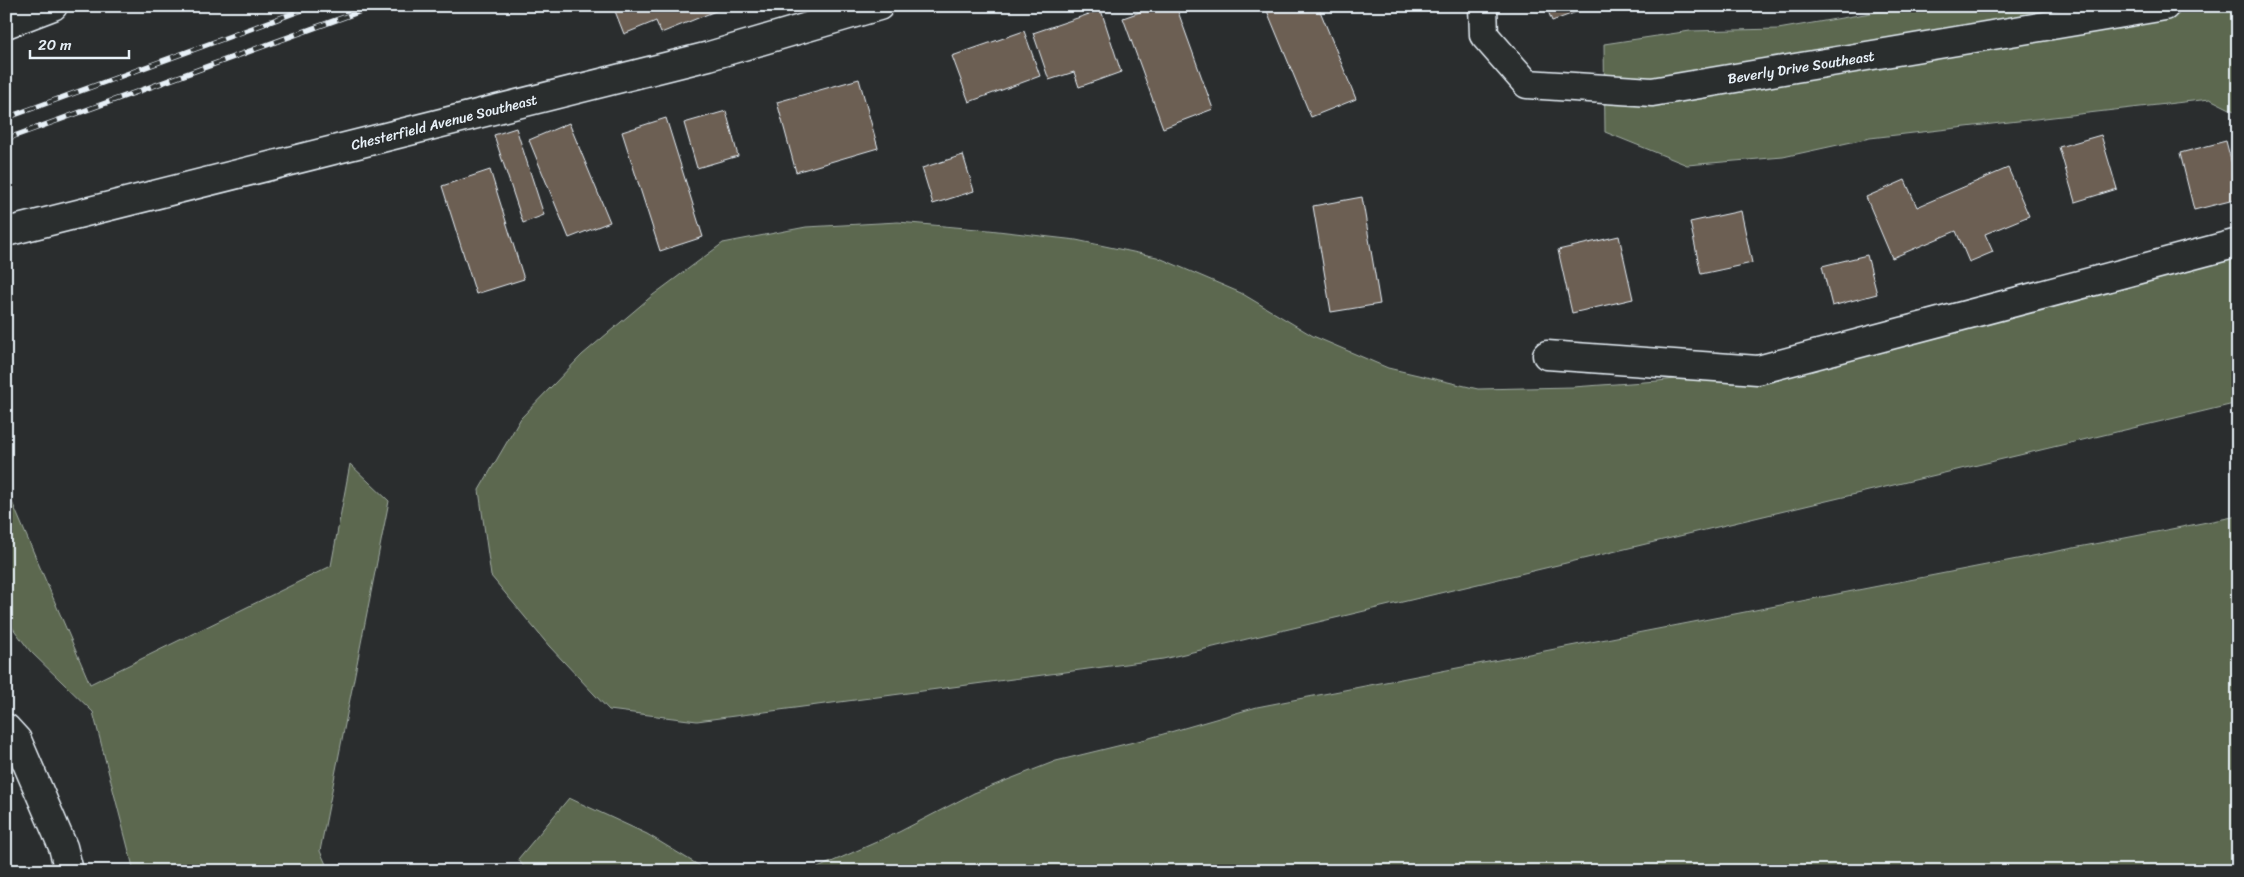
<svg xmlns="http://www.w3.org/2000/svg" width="2244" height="877" font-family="Sriracha,sans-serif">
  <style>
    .green { fill: #5b6850; stroke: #a2aca4 }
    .building { fill: #6c5e53; stroke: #e8f1f8 }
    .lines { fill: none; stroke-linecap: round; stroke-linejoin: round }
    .street-casing { stroke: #e8f1f8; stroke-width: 31 }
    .secondary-casing { stroke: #e8f1f8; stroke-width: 31 }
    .primary-casing { stroke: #e8f1f8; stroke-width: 31 }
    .street { stroke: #2a2d2e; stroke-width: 28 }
    .secondary { stroke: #2a2d2e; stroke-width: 28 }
    .primary { stroke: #2a2d2e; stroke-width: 28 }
    .rail-casing { stroke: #e8f1f8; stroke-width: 5.5 }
    .rail { stroke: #2a2d2e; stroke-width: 4; stroke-dasharray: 11; stroke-linecap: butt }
    .labels { text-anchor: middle; stroke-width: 4; stroke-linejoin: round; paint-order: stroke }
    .street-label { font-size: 14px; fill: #e8f1f8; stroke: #2a2d2e }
  </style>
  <rect width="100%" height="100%" fill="#2a2d2e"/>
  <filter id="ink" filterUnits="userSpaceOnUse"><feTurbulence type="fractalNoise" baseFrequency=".02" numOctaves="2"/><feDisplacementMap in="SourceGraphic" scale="10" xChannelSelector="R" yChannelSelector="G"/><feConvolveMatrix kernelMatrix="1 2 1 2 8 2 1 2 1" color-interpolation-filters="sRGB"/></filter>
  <g filter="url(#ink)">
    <path class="green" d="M1911 6H2238V113L2210 99 1870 138 1783 157 1687 165 1605 132 1604 44 1690 31 1778 29Z
      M898 222 989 230 1076 240 1157 257 1241 293 1313 336 1388 368 1478 389 1573 387 1658 381 1751 370 2180 250 2238 228V403L1163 659 697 721 609 710 549 646 491 576 479 490 521 418 582 355 653 295 723 243 806 227Z
      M350 464 389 501 320 851 329 871H134L93 712 30 651 6 619V488L90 684 331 566Z
      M2238 516V871H811L899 832 974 793 1056 761 1146 739 1257 707Z
      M569 798 647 834 708 871H527L518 859Z"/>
    <path class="building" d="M613 6H728L661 33 656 21 624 34Z
      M1157 6H1176L1213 109 1163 128 1123 18Z
      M1265 6H1318L1356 99 1311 117Z
      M1546 6H1593L1552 21Z
      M1101 10 1121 72 1079 87 1074 72 1049 80 1033 33Z
      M1024 31 1040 76 969 102 952 56Z
      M859 79 878 148 796 172 777 102Z
      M726 111 738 156 697 168 684 123Z
      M666 118 703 237 660 251 622 132Z
      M569 123 610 222 569 238 529 140Z
      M516 128 544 215 523 223 494 135Z
      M2101 135 2117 189 2075 202 2059 147Z
      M2226 141 2238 188V199L2194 210 2180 153Z
      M963 155 974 191 933 204 922 168Z
      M2008 168 2029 216 1985 234 1993 252 1969 262 1956 231 1892 258 1866 197 1905 180 1917 207Z
      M490 170 524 279 476 294 442 186Z
      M1362 197 1380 304 1331 312 1313 206Z
      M1741 211 1752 263 1701 274 1690 222Z
      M1619 236 1633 299 1572 313 1558 250Z
      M1867 255 1877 294 1832 306 1822 266Z"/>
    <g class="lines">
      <defs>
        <path id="street" d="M1483 6 1484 35 1527 84 1652 92 2165 6
          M1547 355 1758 370 2238 243
          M6 728 17 740 63 847 69 871"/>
        <path id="secondary" d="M6 232 709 56 879 6"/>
        <path id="primary" d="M6 24 53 6"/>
      </defs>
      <use href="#street" class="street-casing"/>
      <use href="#secondary" class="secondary-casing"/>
      <use href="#primary" class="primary-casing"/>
      <use href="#street" class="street"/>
      <use href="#secondary" class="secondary"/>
      <use href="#primary" class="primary"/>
      <defs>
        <path id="rail" d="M6 118 313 6
          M6 139 375 6"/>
      </defs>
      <use href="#rail" class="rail-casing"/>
      <use href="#rail" class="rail"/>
    </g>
  </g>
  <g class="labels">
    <g class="street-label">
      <text transform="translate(1801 67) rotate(-9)" y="5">Beverly Drive Southeast</text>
      <text transform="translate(444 122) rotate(-14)" y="5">Chesterfield Avenue Southeast</text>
    </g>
  </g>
  <rect width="2244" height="877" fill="none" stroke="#2a2d2e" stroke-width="25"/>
  <rect x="12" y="12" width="2219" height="852" fill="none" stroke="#e8f1f8" stroke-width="2" filter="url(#ink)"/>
  <path d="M30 50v8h99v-8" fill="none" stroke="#e8f1f8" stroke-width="2.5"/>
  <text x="38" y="50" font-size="15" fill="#e8f1f8" stroke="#2a2d2e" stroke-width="4" paint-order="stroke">20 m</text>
</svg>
